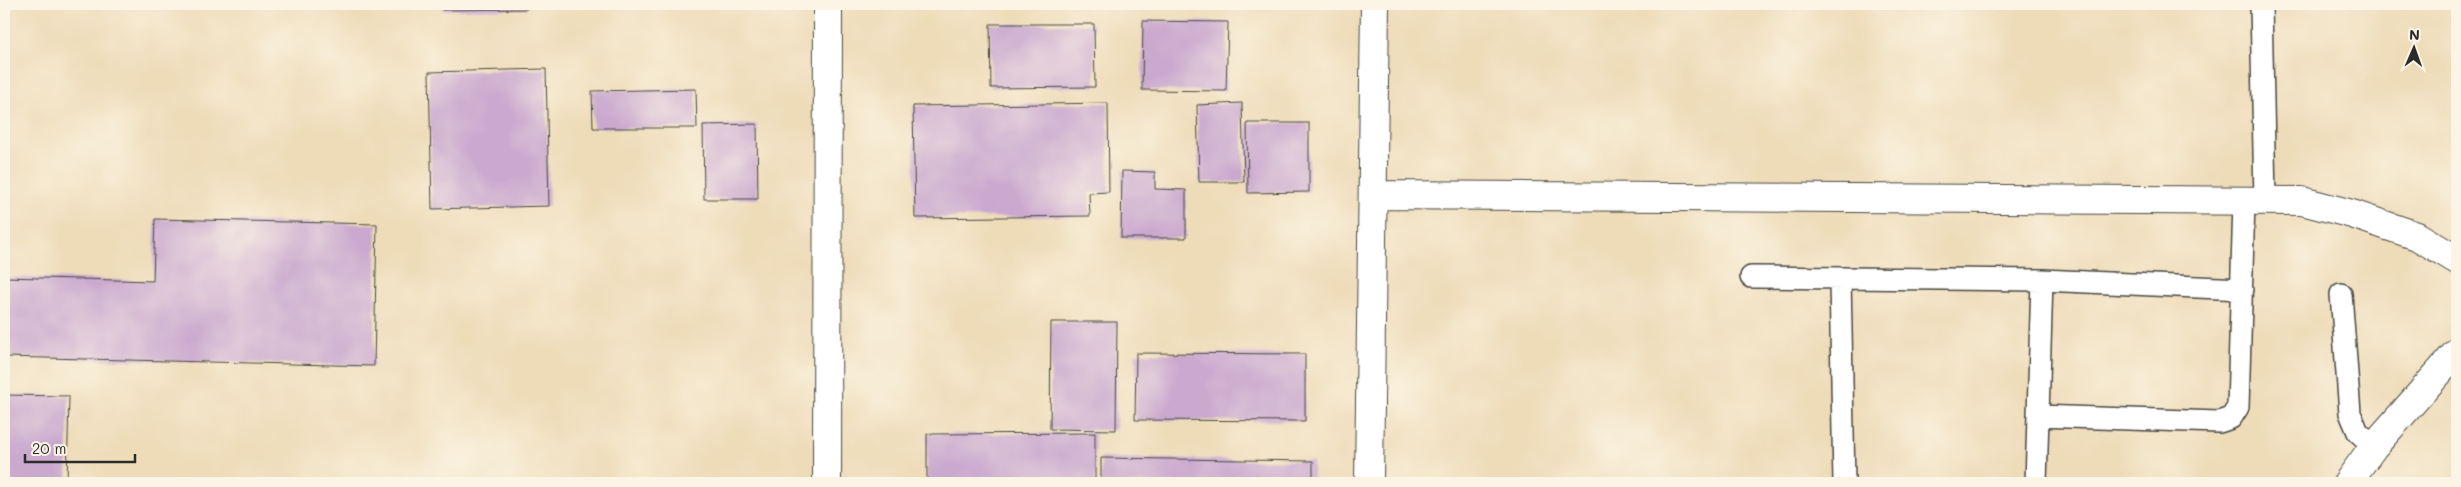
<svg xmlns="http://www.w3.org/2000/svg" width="2461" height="487" font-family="Mali,sans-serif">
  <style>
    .building { fill: #caa9cf }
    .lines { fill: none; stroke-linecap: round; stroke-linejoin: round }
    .service-casing { stroke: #484640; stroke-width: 24 }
    .minor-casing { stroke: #484640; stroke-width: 30 }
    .service { stroke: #fff; stroke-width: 21 }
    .minor { stroke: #fff; stroke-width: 28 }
  </style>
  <rect width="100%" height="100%" fill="#fcf5e5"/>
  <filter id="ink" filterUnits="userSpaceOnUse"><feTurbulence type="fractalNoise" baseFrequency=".02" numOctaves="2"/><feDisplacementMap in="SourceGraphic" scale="10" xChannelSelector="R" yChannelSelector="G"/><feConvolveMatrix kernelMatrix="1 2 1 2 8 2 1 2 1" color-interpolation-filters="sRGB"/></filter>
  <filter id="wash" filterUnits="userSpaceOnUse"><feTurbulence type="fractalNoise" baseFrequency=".0096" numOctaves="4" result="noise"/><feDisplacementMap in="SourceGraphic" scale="20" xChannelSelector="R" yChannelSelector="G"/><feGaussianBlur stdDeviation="1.12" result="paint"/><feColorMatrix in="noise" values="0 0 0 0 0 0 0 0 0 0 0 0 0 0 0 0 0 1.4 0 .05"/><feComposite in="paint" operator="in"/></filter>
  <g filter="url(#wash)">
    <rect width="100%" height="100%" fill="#eedcb9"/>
    <g id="blocks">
      <path class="building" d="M442 4H527V9L442 10Z
        M1143 21 1228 22 1226 91 1142 90Z
        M990 24H1094L1095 87 991 88Z
        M546 69 549 206 432 209 429 72Z
        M696 89 697 128H593L592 91Z
        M1108 103 1109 192 1089 193 1090 216 915 218 913 106Z
        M1242 103 1244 182H1199L1197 105Z
        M1247 123H1309V192L1248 193Z
        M757 124 758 199H704L703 125Z
        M1122 171 1155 172V189L1186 190V238H1121Z
        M155 219 377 224 374 366 4 357V277L153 281Z
        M1051 322H1117L1116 430 1050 429Z
        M1136 353 1305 354V421L1135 420Z
        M4 395 69 396 67 483H4Z
        M1095 433V483H927V434Z
        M1101 458 1313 461V483H1101Z"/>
    </g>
  </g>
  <g filter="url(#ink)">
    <use href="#blocks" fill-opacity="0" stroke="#484640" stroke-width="1"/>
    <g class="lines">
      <defs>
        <path id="service" d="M2261 4 2265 200
          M1751 277 2042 280 2242 289
          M1840 278 1844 483
          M2341 294 2350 413 2358 432 2374 446
          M2038 416 2219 422 2231 418 2238 407 2244 201
          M2036 483 2042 280"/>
        <path id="minor" d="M1373 195 2302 201 2352 214 2417 236 2457 260
          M827 483 828 4
          M1369 483 1375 4
          M2347 483 2374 446 2457 352"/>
      </defs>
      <use href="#service" class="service-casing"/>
      <use href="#minor" class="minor-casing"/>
      <use href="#service" class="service"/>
      <use href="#minor" class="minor"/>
    </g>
  </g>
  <rect width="2461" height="487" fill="none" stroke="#fcf5e5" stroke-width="20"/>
  <g transform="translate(2414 48) rotate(2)" stroke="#fcf5e5" stroke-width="4" paint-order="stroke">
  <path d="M0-4L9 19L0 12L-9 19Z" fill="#2b2b2b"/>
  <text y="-8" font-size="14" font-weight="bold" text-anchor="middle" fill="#2b2b2b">N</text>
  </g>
  <path d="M25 454v8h110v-8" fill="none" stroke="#2b2b2b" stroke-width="2.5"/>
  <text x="32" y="454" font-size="15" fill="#2b2b2b" stroke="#fcf5e5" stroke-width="4" paint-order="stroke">20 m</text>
</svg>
